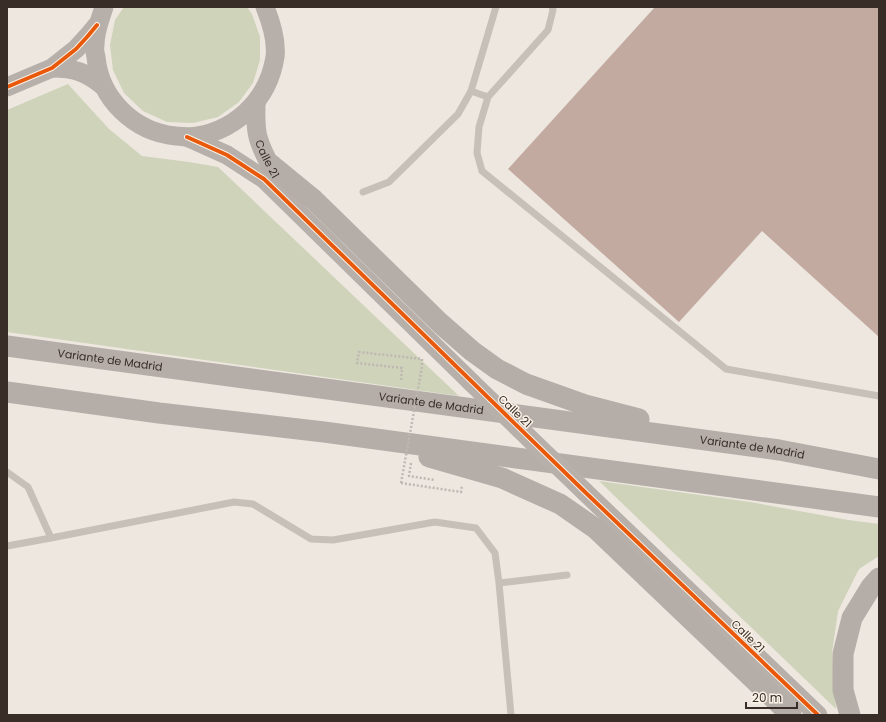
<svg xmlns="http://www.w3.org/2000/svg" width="886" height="722" font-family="Poppins,sans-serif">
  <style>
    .green { fill: #ced3b9 }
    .building { fill: #c2aaa0 }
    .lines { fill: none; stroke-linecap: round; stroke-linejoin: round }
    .path { stroke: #bfb8b2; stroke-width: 2.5; stroke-dasharray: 2 2; stroke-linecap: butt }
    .lane { stroke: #c7c0b9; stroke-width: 7 }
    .secondary { stroke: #b7b0aa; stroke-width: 19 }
    .primary { stroke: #b5aea8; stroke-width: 21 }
    .path-bridge { stroke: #bfb8b2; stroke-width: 2.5; stroke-dasharray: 2 2; stroke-linecap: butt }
    .secondary-bridge { stroke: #b7b0aa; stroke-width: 19 }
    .cycleway-casing { stroke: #fbf2e7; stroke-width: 6 }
    .cycleway { stroke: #e8590c; stroke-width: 4 }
    .labels { text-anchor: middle; stroke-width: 3; stroke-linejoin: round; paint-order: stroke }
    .street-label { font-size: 11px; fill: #382d27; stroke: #fbf2e7 }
  </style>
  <rect width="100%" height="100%" fill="#ede7e0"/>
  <path class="green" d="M124 7H247L252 14 260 37V60L253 83 239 102 218 117 193 123 167 122 143 111 124 93 113 70 110 45 115 20Z
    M68 84 109 129 142 156 189 162 218 167 459 396 7 332V110Z
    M599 481 750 502 848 520 879 524V556L859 569 838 611 832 653 836 709Z"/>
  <path class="building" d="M655 7H879V337L762 231 679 322 508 169Z"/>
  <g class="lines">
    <path class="path" d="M401 380 402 368 357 363 359 352 422 359V367
      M411 463 409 476 435 480
      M401 483 461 492 462 485"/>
    <path class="lane" d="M552 7 553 10 548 30 488 97 479 127 477 153 482 171 726 369 879 396
      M471 91 488 97
      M363 192 389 182 458 114 471 91 496 7
      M7 472 28 487 51 538
      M7 546 51 538 234 502 253 504 311 539 333 540 435 522 476 528 495 553 499 583 511 715
      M499 583 567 575"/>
    <g class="secondary">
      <path d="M104 7C100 20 95 31 95 45 94 49 95 53 96 57 100 99 134 132 176 136 180 136 184 137 188 137 232 134 268 102 275 57 277 41 271 22 265 7"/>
      <path d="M52 68C74 68 86 72 103 86"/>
      <path d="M7 87 52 68 76 49 87 37 97 25"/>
      <path id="s1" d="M256 103C256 114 255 126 258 137 262 152 270 165 277 178"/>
      <path d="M187 137 227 155 264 179 471 382"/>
      <path d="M585 492 818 715"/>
    </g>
    <g class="primary">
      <path d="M270 164 314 200 440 323 472 351 497 369 526 384 585 405 639 419"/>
      <path id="s2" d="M7 346 779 450 879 469"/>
      <path d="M7 392 159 413 324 432 879 507"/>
      <path d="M429 457 502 478 560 504 596 529 791 715"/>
      <path d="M850 715 843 690V654L852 618 871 587 879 578"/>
    </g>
    <path class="path-bridge" d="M401 483 422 367"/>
    <path class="secondary-bridge" d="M471 382 585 492"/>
    <defs>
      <path id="cycleway" d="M7 87 52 68 76 49 87 37 97 25
        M187 137 227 155 264 179 585 492 818 715"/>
    </defs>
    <use href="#cycleway" class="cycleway-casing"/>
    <use href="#cycleway" class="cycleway"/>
  </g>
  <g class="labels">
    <g class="street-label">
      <text dy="4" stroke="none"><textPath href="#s1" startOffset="58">Calle 21</textPath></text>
      <text dy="4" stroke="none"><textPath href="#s2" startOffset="104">Variante de Madrid</textPath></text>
      <text dy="4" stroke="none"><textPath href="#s2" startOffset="428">Variante de Madrid</textPath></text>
      <text transform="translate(515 411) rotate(44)" y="4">Calle 21</text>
      <text dy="4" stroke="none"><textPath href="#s2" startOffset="752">Variante de Madrid</textPath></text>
      <text transform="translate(748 636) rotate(44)" y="4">Calle 21</text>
    </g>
  </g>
  <rect width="886" height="722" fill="none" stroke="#382d27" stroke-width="16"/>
  <path d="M746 702v6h51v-6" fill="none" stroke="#382d27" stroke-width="2"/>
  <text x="752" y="702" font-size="12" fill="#382d27" stroke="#fbf2e7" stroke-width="3" paint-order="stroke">20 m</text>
</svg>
